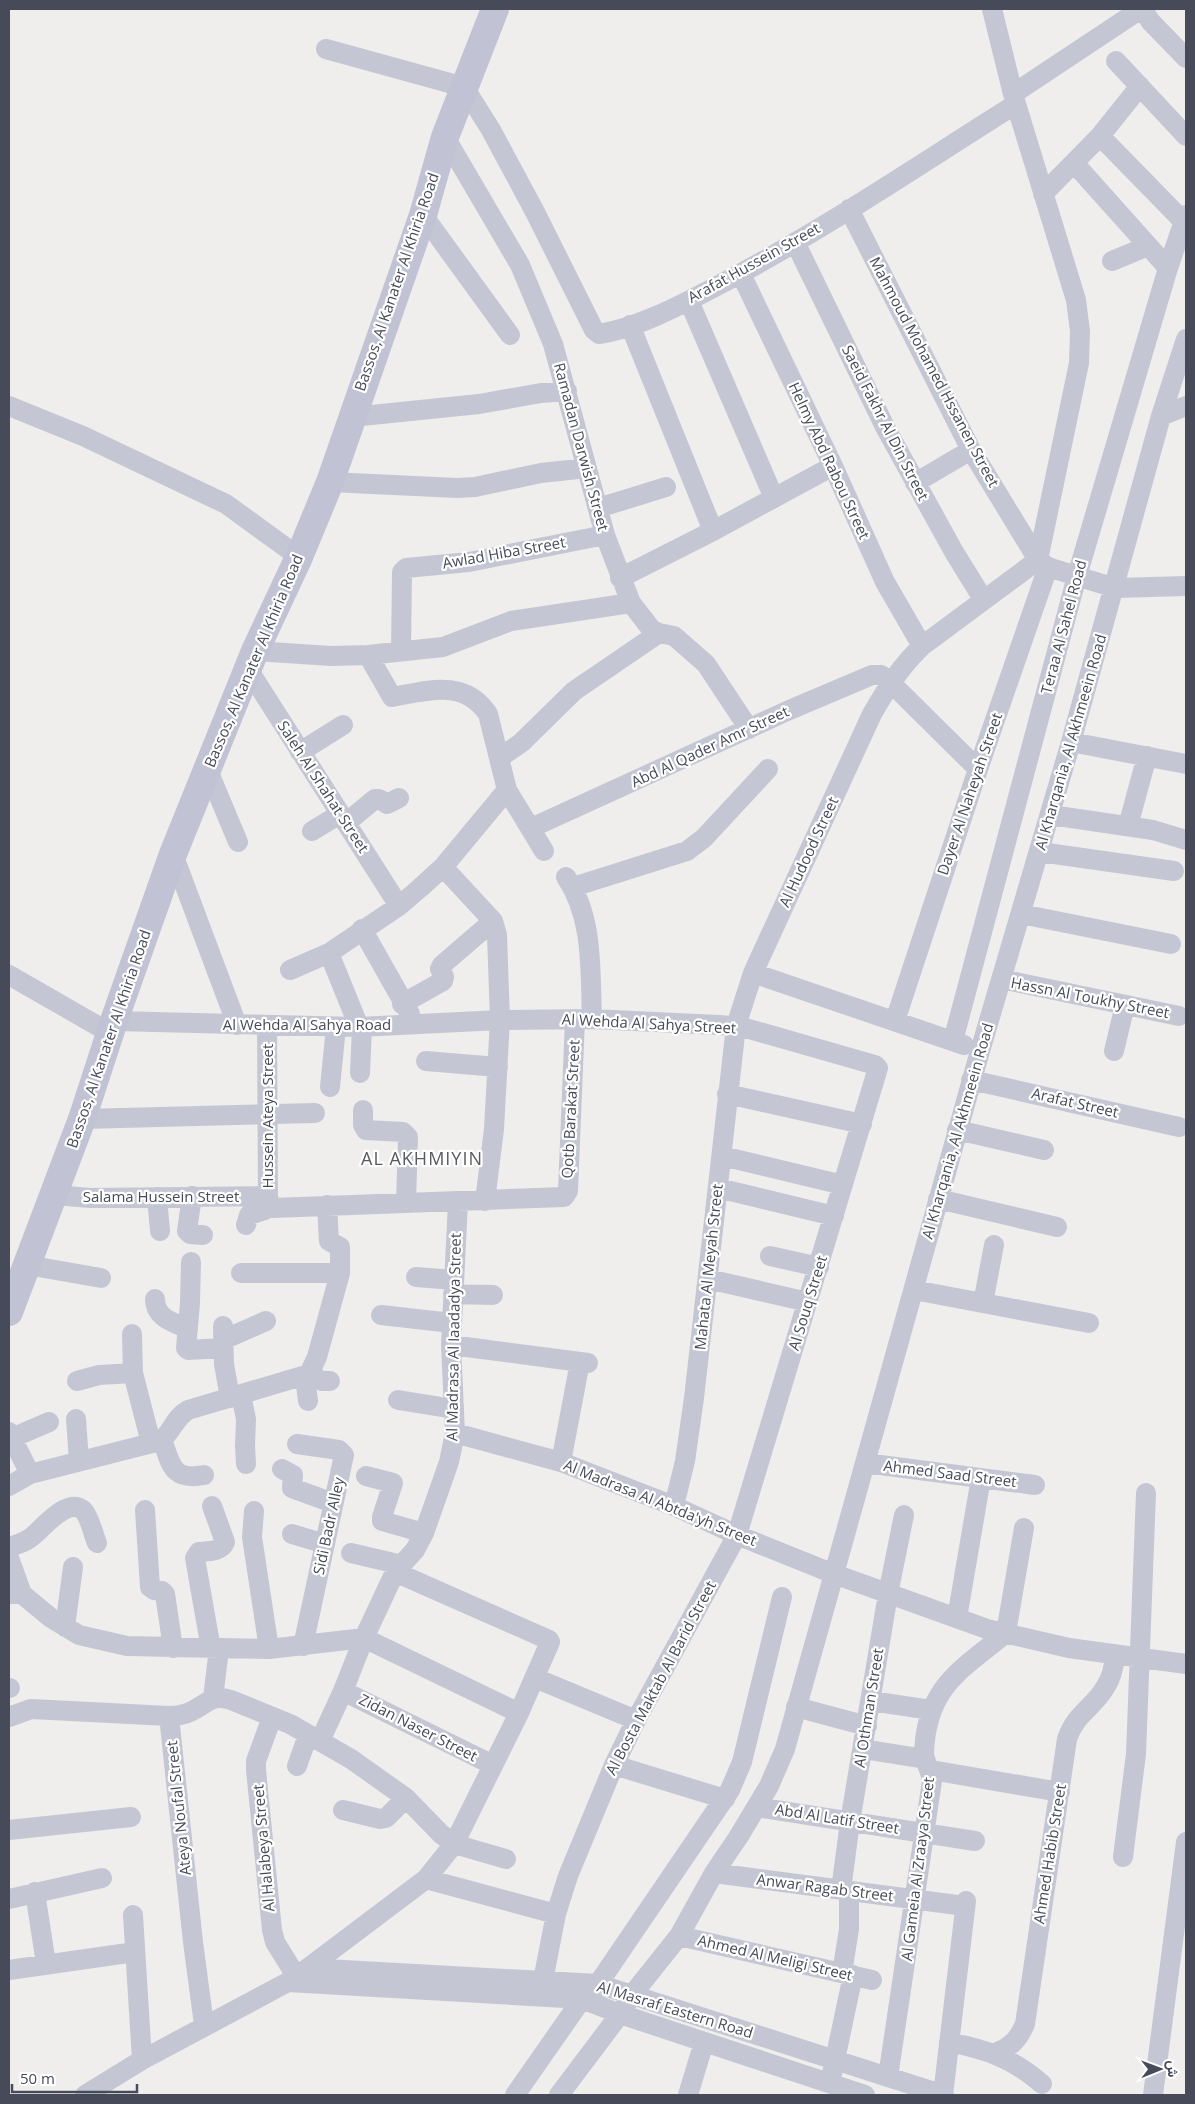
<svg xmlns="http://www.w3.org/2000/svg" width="1195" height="2104" font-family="'Open Sans',Vazirmatn,sans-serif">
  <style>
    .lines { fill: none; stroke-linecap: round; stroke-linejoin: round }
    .street { stroke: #c4c7d3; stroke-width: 20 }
    .secondary { stroke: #c1c3d4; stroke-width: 28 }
    .labels { text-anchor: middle; stroke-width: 4.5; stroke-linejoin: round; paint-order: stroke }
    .street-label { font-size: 15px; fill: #474a59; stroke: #fff }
    .quarter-label { font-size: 18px; letter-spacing: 1px; fill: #5a5b61; stroke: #fff }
  </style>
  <rect width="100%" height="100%" fill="#efeeed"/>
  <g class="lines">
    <path class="street" d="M992 9 1013 94 1076 300 1080 331 1079 363 1038 560
      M1142 9 1151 22 1186 58
      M326 49 464 87 491 130 535 212 594 330 599 334C637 328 681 305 715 287 819 233 917 166 1016 104
      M1116 61 1186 136
      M1013 94 1141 9
      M1100 136 1184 222
      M445 137 520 265 553 344 605 535 631 603 652 630 659 633 674 636 706 664 749 729
      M1074 163 1168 268
      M1043 194 1100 136 1140 86
      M849 209 971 450 1038 560 1048 567 1115 588 1186 586
      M423 215 510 335
      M795 242 885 427 954 552 983 599
      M1112 261 1148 246
      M741 274 833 466 885 582 922 646
      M689 301 774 498
      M630 325 713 531
      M1186 339 1161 416 1071 742 980 1051 834 1574 987 1629 1069 1648 1186 1664
      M9 406 83 436 226 504 299 557
      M1161 416 1186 406
      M352 417 479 404 541 393 567 391
      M330 482 457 488 475 487 541 473 587 468
      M915 483 971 450
      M598 508 666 487
      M620 578 713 531 833 466
      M255 651 331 656 368 655 443 647 511 621 631 603
      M401 652 402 572 406 568 469 562 605 535
      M368 655 392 697C427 691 464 678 488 714L507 790 544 851
      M248 669 399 906
      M1071 742 1186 764
      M300 752 343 725
      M499 758 521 743 574 691 659 633
      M207 768 238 842
      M1051 815 1153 830 1186 840
      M346 823 375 799H379L387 804 399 798
      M1128 826 1147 756
      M531 828 787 711 872 675H881L890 682 978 769
      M312 831 340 814
      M1040 852 1174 871
      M173 854 237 1025
      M443 867 493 921 497 935 500 1020 494 1129 485 1201
      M566 877C594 918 590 971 592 1019
      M573 887 687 851 704 838 768 769
      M1021 914 1171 944
      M362 929 410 1014
      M329 953 359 1027
      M290 970 329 953 399 906 420 888 443 867 507 790
      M753 973 964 1045
      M9 975 110 1033
      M1001 979 1179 1016
      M402 1004 443 981 444 977 440 969 442 965 493 921
      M114 1021 359 1027 500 1020 592 1019 719 1025 742 1027 875 1065 878 1068 737 1535 636 1720 614 1765 568 1876 556 1914 540 1996
      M895 1021 978 769 1048 567
      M267 1026 268 1196 270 1207 273 1208 564 1197 568 1191 575 1019
      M953 1041 1077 576 1168 268 1186 215
      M1114 1051 1125 1005
      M426 1061 498 1067
      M360 1073 362 1027
      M971 1080 1179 1127
      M330 1087 336 1027
      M727 1094 862 1124
      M363 1110V1125L366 1130 403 1132 408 1137 406 1203
      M82 1119 315 1113
      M957 1130 1044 1150
      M722 1156 843 1185
      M718 1188 834 1216
      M54 1195 90 1198 268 1196
      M192 1196 187 1231 190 1234 203 1235
      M157 1197 160 1231
      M938 1199 1057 1227
      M246 1225 249 1215 265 1210 269 1204
      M770 1256 819 1267
      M191 1262 190 1303 186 1348 188 1350 223 1348
      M27 1265 101 1278
      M241 1273H340
      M416 1277 454 1280
      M708 1279 808 1302
      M914 1290 1089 1323
      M453 1294 493 1295
      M155 1299C155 1318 173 1322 188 1329
      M983 1303 994 1245
      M381 1315 452 1323
      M223 1326 224 1364 230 1398
      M132 1334 133 1373 151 1443
      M223 1340 266 1321
      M451 1345 588 1363
      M309 1374 322 1381H330
      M305 1376 308 1401
      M77 1381 99 1375 133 1373
      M241 1395 246 1419 245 1446 246 1464
      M398 1400 454 1409
      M76 1419 79 1461
      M9 1432 30 1474
      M455 1433 561 1462 674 1506 737 1535 834 1574 785 1749 769 1786 739 1836 714 1873 679 1936 632 1995 620 2014 559 2095
      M12 1438 49 1422
      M162 1439C171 1465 172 1481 204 1475
      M297 1444 339 1450 344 1455 303 1646
      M561 1462 580 1362
      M865 1463 1035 1485
      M282 1469 293 1475 292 1488 333 1503
      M366 1476 393 1483 382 1517V1521L424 1533
      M9 1486 30 1474 160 1441C172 1433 174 1418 188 1410L309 1374 317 1357 340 1273V1247L329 1241 327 1205
      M674 1506 685 1461 694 1398 736 1026 753 973 872 714C887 688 901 666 922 646L1038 560
      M145 1510 150 1587 154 1590 162 1591 165 1594 173 1648
      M254 1511 252 1537 269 1649
      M292 1534 325 1544
      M9 1547C18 1544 27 1542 34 1535 44 1527 67 1497 83 1510 90 1517 93 1534 97 1543
      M351 1553 402 1565
      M9 1558 22 1594
      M9 1594H22L51 1618 79 1635 127 1646 269 1649 364 1638 519 1713
      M957 1618 981 1478
      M65 1627 73 1567
      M211 1649 195 1558 199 1552C209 1551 221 1552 225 1542L212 1506
      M535 1678 636 1720
      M9 1688H10
      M343 1691 493 1765
      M213 1698 219 1649
      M871 1701 931 1710
      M796 1707 867 1726
      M169 1716 193 1942 204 2025
      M9 1717 31 1709 169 1716C177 1716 184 1715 192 1711 209 1703 211 1694 231 1700L290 1724 351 1759 406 1798 441 1834 454 1844 506 1859
      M272 1717 256 1761V1770L272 1930 275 1942 296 1976
      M320 1741 343 1691 364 1638 395 1572 415 1550 424 1533 449 1462 455 1433 451 1345 458 1202
      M863 1749 925 1759
      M614 1765 725 1799
      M297 1766 308 1735
      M931 1770 1060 1792
      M757 1807 975 1841
      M343 1810 380 1819 386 1818 406 1798
      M9 1830 131 1817
      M1123 1857 1136 1754 1146 1493
      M714 1873 965 1906
      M426 1879 556 1914
      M841 1890 850 1822 888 1594 904 1515
      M35 1892 46 1964
      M9 1899 102 1878
      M133 1915 142 2060
      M679 1936 872 1980
      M308 1968 598 1984 944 2095
      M9 1970 135 1952
      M842 1973 849 1929V1891
      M288 1982 582 1999 620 2014 865 2095
      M949 2042C988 2050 1012 2058 1042 2084
      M995 2053C1011 2047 1018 2040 1025 2024L1067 1739C1077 1711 1094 1708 1106 1686 1112 1677 1114 1666 1115 1656
      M832 2074 853 1975
      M888 2077 932 1781C931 1770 924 1762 924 1752 927 1686 961 1670 1006 1633L1024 1528
      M85 2095 142 2060 288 1982 308 1968 426 1879 454 1844 519 1713 550 1642 549 1640 395 1572
      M515 2095 582 1999 598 1984 730 1790 742 1762 782 1597
      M688 2095 704 2042
      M943 2095 966 1901
      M1153 2095 1186 1842"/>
    <path class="secondary" d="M9 1312 82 1119 114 1021 173 854 255 651 299 557 330 482 423 215 445 137 495 9"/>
  </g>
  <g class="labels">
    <g class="street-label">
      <text transform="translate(754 263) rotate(-29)" y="5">Arafat Hussein Street</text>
      <text transform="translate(397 282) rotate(-71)" y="5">Bassos, Al Kanater Al Khiria Road</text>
      <text transform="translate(934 372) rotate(62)" y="5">Mahmoud Mohamed Hssanen Street</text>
      <text transform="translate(885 423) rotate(63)" y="5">Saeid Fakhr Al Din Street</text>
      <text transform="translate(581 447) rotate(75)" y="5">Ramadan Darwish Street</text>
      <text transform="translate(829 461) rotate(65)" y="5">Helmy Abd Rabou Street</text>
      <text transform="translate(504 553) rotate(-10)" y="5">Awlad Hiba Street</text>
      <text transform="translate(1064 627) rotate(-75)" y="5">Teraa Al Sahel Road</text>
      <text transform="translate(254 661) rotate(-67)" y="5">Bassos, Al Kanater Al Khiria Road</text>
      <text transform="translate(1071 742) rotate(-74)" y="5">Al Kharqania, Al Akhmeein Road</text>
      <text transform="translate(710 747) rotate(-25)" y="5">Abd Al Qader Amr Street</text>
      <text transform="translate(323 787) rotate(57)" y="5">Saleh Al Shahat Street</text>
      <text transform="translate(970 794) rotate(-71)" y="5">Dayer Al Naheyah Street</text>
      <text transform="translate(809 852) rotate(-65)" y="5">Al Hudood Street</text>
      <text transform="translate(1090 998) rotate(11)" y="5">Hassn Al Toukhy Street</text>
      <text transform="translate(649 1024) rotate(3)" y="5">Al Wehda Al Sahya Street</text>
      <text x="307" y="1030">Al Wehda Al Sahya Road</text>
      <text transform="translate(109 1039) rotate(-71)" y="5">Bassos, Al Kanater Al Khiria Road</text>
      <text transform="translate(1075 1103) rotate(13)" y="5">Arafat Street</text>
      <text transform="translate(571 1109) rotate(-87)" y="5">Qotb Barakat Street</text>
      <text transform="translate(268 1116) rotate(-90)" y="5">Hussein Ateya Street</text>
      <text transform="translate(958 1131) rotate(-74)" y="5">Al Kharqania, Al Akhmeein Road</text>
      <text x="161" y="1202">Salama Hussein Street</text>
      <text transform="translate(709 1267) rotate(-84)" y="5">Mahata Al Meyah Street</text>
      <text transform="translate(808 1303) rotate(-73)" y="5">Al Souq Street</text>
      <text transform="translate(454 1337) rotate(-89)" y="5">Al Madrasa Al Iaadadya Street</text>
      <text transform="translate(950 1474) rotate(7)" y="5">Ahmed Saad Street</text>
      <text transform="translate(660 1503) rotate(22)" y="5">Al Madrasa Al Abtda'yh Street</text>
      <text transform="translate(329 1526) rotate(-78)" y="5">Sidi Badr Alley</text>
      <text transform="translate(661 1678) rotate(-62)" y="5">Al Bosta Maktab Al Barid Street</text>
      <text transform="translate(869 1708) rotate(-81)" y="5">Al Othman Street</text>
      <text transform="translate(418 1728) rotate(27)" y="5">Zidan Naser Street</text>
      <text transform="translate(179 1808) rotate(-96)" y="5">Ateya Noufal Street</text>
      <text transform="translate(837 1819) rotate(9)" y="5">Abd Al Latif Street</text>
      <text transform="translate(264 1848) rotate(-95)" y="5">Al Halabeya Street</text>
      <text transform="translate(1050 1854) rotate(-81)" y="5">Ahmed Habib Street</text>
      <text transform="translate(918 1869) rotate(-83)" y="5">Al Gameia Al Zraaya Street</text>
      <text transform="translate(825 1888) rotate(7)" y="5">Anwar Ragab Street</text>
      <text transform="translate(775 1958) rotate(13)" y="5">Ahmed Al Meligi Street</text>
      <text transform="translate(675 2010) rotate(17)" y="5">Al Masraf Eastern Road</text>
    </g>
    <g class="quarter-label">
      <text x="422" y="1165">AL AKHMIYIN</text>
    </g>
  </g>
  <rect width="1195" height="2104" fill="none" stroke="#474a59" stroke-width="20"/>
  <g transform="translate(1160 2069) rotate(89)" stroke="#ffffff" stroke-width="4" paint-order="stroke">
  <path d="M0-4L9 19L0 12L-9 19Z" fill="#474a59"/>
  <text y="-8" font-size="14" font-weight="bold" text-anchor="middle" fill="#474a59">ش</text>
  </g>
  <path d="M12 2084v8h125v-8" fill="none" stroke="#474a59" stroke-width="2.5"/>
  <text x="20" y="2084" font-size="15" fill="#474a59" stroke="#ffffff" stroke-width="4" paint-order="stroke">50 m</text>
</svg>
